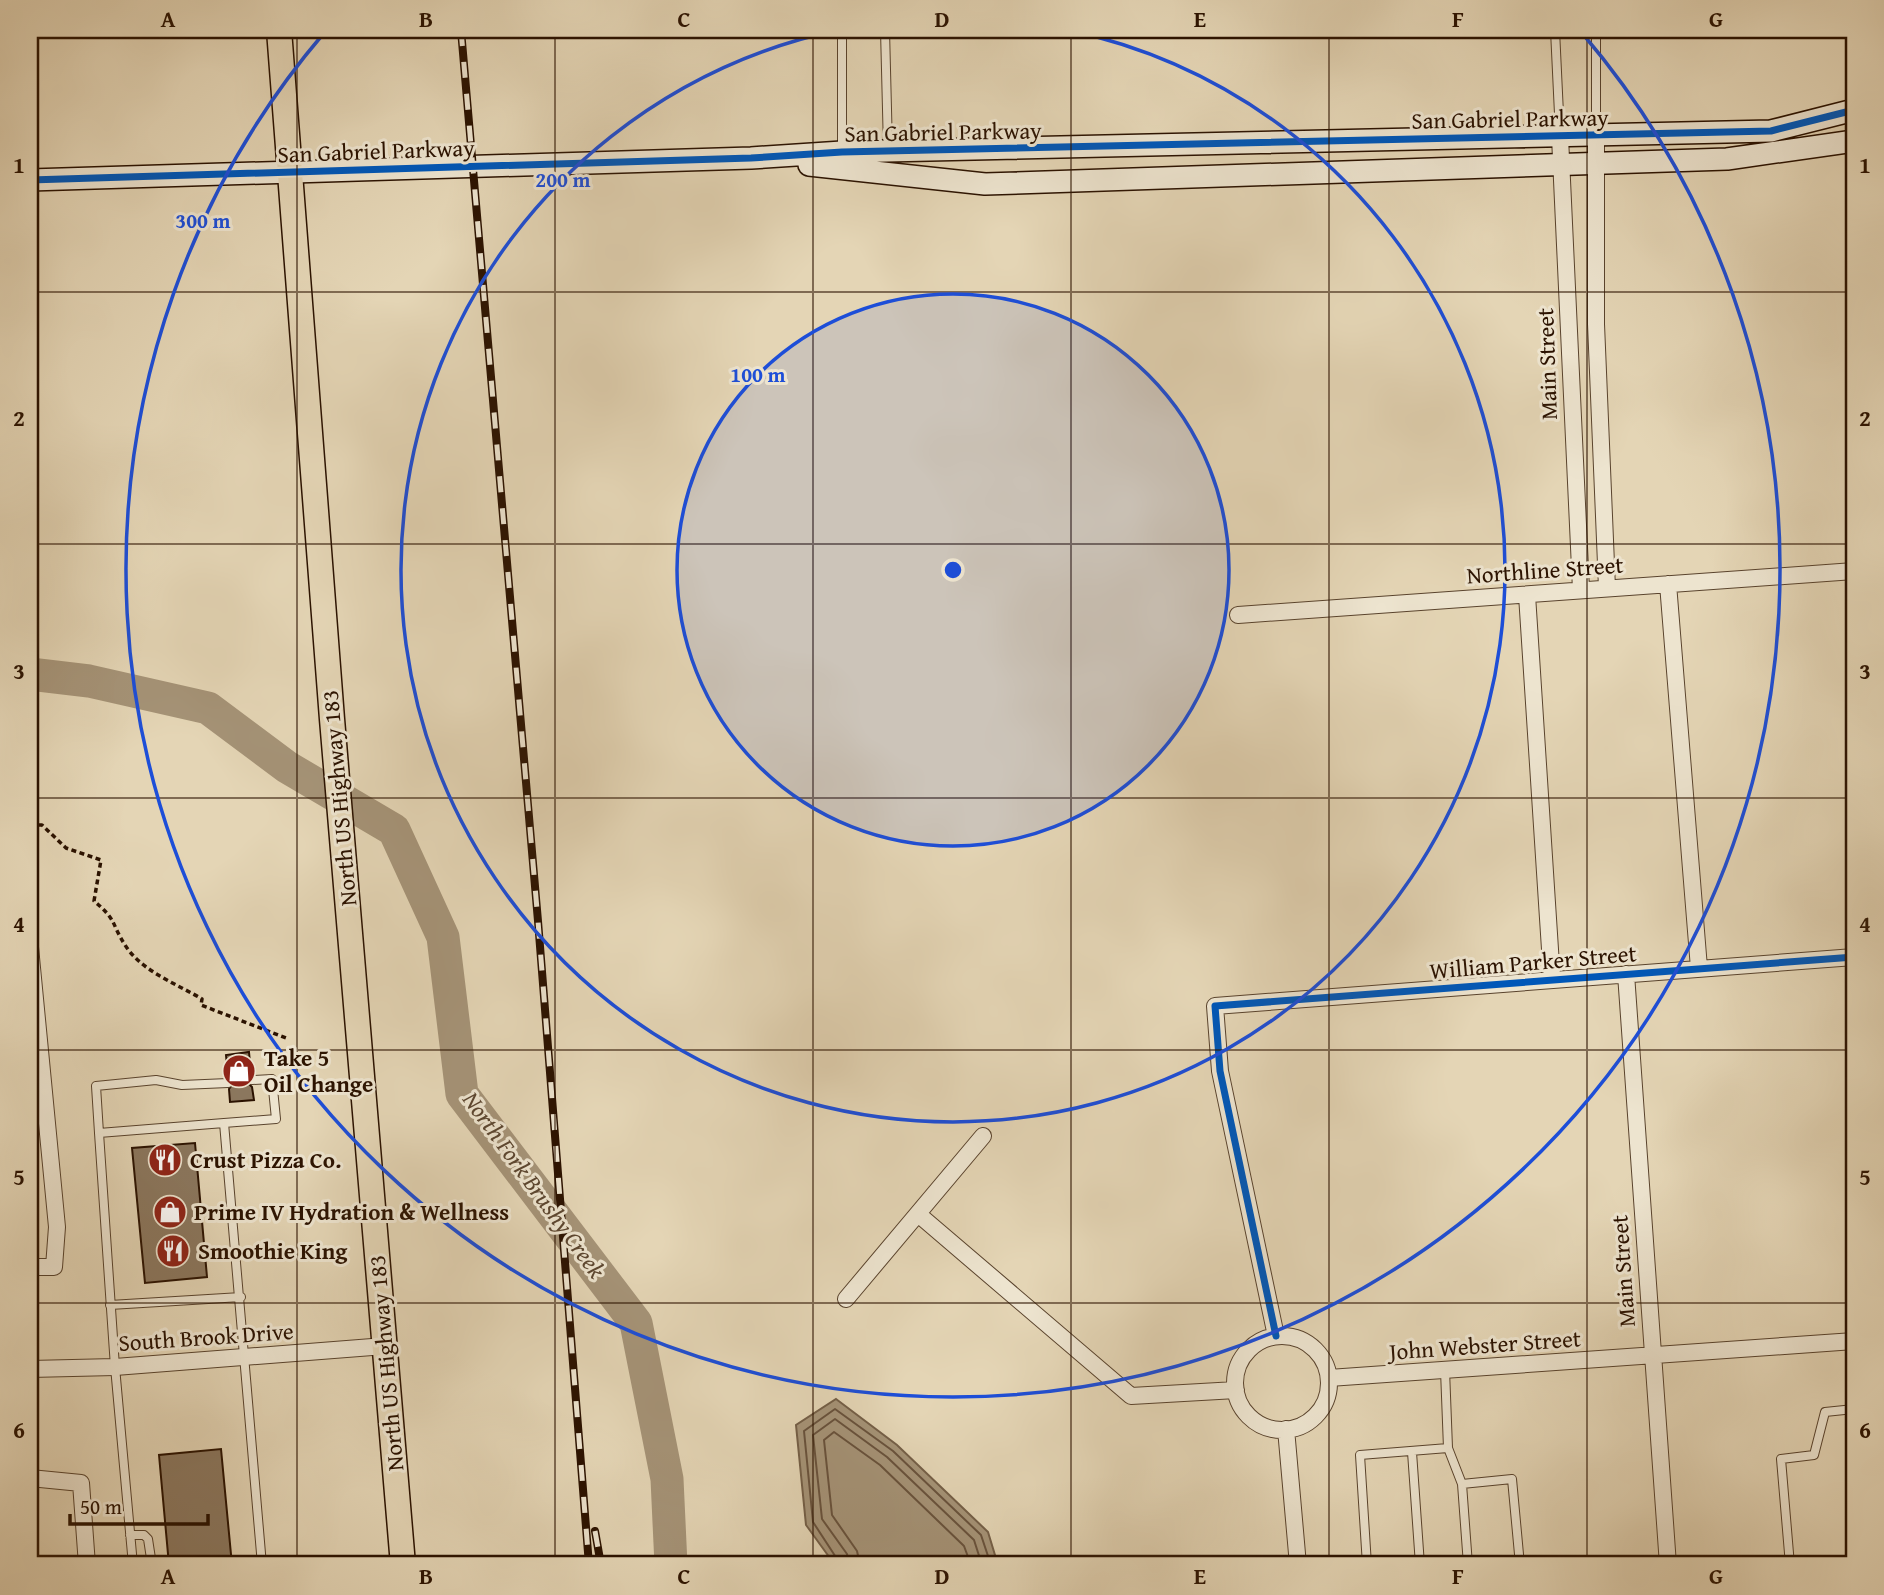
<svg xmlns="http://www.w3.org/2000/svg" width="1884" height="1595" font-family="'Gentium Book Plus',serif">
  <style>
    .water { fill: #a59377; stroke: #745f47; stroke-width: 2 }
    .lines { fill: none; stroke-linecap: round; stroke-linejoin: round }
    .shore { stroke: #68523c; stroke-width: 2 }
    .river { stroke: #a59377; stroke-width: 33 }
    .building { fill: #8b775e; stroke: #2b1200; stroke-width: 2 }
    .lane-casing { stroke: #59432d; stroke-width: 10 }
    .street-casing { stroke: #59432d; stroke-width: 18 }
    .secondary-casing { stroke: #2b1200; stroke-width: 24 }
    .primary-casing { stroke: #2b1200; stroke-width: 27 }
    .path { stroke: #2b1200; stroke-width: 3.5; stroke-dasharray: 5 3.5; stroke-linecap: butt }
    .lane { stroke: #ede4cf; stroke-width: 8 }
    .street { stroke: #ede4cf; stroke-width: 16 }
    .secondary { stroke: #ede4cf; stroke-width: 21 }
    .primary { stroke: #e4d5b5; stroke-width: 24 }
    .rail-casing { stroke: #2b1200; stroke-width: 8 }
    .rail { stroke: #ede4cf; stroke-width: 5; stroke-dasharray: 16; stroke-linecap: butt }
    .cycleway-casing { stroke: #ede4cf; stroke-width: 11 }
    .cycleway { stroke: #0057b8; stroke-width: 7 }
    .grid { fill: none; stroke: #2b1200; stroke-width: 2; stroke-opacity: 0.55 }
    .ring { fill: none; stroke: #1d4ed8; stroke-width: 3.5 }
    .labels { text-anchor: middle; stroke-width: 6; stroke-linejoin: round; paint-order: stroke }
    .street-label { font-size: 23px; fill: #2b1200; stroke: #ede4cf }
    .poi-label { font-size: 23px; font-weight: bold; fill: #2b1200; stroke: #ede4cf; text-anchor: start }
    .water-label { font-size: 24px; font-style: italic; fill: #5c4630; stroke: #ede4cf }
    .centre { fill: #1d4ed8; stroke: #ede4cf; stroke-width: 3.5 }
    .ring-label { font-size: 21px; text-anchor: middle; font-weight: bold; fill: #1d4ed8; stroke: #ede4cf; stroke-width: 6; stroke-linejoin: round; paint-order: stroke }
    .neatline { fill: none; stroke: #2b1200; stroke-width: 2.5 }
    .grid-label { font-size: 23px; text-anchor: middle; font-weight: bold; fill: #2b1200 }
  </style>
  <rect width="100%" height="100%" fill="#e4d5b5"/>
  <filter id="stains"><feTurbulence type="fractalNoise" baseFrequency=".00286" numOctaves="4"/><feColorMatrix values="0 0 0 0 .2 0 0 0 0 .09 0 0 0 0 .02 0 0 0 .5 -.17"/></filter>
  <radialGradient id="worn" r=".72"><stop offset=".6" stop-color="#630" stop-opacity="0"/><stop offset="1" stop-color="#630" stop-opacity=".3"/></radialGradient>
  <path class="water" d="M836 1399 897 1445 988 1532 998 1565H835L806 1525 796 1425Z"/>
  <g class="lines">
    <path class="shore" d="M841 1565 813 1522 804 1431 835 1409 893 1451 981 1535 991 1565
      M849 1565 847 1554 822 1519 813 1435 835 1419 887 1457 974 1540 982 1565
      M860 1565 857 1551 832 1515 824 1440 834 1432 880 1465 964 1546 971 1565"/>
    <path class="river" d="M30 674 89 681 208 708 287 767 394 830 443 937 462 1094 636 1323 667 1479 671 1565"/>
  </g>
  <path class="building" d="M249 1052 251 1074 246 1081 252 1087 254 1100 230 1102 229 1089 234 1082 228 1076 226 1055Z
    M195 1143 207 1277 145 1283 132 1148Z
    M221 1449 232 1565H169L159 1455Z"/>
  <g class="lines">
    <defs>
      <path id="lane" d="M842 30V149
        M885 30 888 149
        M1555 30 1560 135
        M1596 30V132
        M224 1123 276 1119 272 1079 252 1080
        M99 1133 96 1086 156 1080 182 1085 228 1083
        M110 1305 241 1297
        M1445 1370 1448 1448 1462 1484 1512 1479 1520 1565
        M1412 1452 1420 1565
        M1462 1484 1468 1565
        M130 1535H144L148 1539 152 1565
        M133 1565 115 1367 99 1133 224 1123 262 1565
        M1367 1565 1360 1455 1448 1448
        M1790 1565 1781 1459 1814 1455 1825 1412 1854 1409"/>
      <path id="street" d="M1596 135V324L1607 588
        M1560 137 1581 590
        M1668 584 1699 968
        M1527 595 1552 980
        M1238 615 1854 571
        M30 947 57 1227 54 1267H30
        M1626 974 1668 1565
        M918 1214 1131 1396 1236 1390
        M846 1299 983 1136
        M1276 1336 1220 1071 1215 1006 1854 957
        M1235 1383a47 47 0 1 1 94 0a47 47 0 1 1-94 0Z
        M30 1369 115 1367 385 1346
        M1329 1378 1854 1341
        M1286 1429 1298 1565
        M30 1478 81 1483 87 1565"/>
      <path id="secondary" d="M809 165 985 184 1727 159 1854 141
        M30 180 751 158 842 152 1771 131 1854 110"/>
      <path id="primary" d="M279 30 332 719 403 1565"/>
    </defs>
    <use href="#lane" class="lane-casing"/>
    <use href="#street" class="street-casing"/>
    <use href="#secondary" class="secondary-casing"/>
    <use href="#primary" class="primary-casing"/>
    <path class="path" d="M30 825H42L66 848 101 860 94 901C117 920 111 923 125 945 141 971 177 984 202 999L201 1005 286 1038"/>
    <use href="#lane" class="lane"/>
    <use href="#street" class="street"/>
    <use href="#secondary" class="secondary"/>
    <use href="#primary" class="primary"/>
    <defs>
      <path id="rail" d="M461 30 538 921 589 1565
        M595 1531 601 1565"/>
    </defs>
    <use href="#rail" class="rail-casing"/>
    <use href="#rail" class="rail"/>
    <defs>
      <path id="cycleway" d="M30 180 751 158 842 152 1771 131 1854 110
        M1276 1336 1220 1071 1215 1006 1854 957"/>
    </defs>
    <use href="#cycleway" class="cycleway-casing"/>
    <use href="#cycleway" class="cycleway"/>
  </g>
  <path class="grid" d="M297 30V1565M555 30V1565M813 30V1565M1071 30V1565M1329 30V1565M1587 30V1565M30 292H1854M30 544H1854M30 798H1854M30 1050H1854M30 1303H1854"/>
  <circle cx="953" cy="570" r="276" fill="#1d4ed8" fill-opacity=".12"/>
  <g class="ring">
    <circle cx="953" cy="570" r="276"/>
    <path d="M1068 30A552 552 0 1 1 838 30"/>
    <path d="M1582 33A827 827 0 1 1 324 33"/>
  </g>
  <defs>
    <symbol id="shop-disc" viewBox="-11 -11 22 22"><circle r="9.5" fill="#8f2418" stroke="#ede4cf"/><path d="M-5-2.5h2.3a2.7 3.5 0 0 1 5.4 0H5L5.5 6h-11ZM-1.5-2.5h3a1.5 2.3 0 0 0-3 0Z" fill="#fff"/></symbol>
    <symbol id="restaurant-disc" viewBox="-11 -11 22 22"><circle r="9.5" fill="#8f2418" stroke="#ede4cf"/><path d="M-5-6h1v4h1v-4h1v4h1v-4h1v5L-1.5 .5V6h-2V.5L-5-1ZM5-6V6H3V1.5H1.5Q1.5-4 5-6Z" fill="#fff"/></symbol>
  </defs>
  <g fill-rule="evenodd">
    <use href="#shop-disc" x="220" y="1052" width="38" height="38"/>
    <use href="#restaurant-disc" x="146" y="1141" width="38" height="38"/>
    <use href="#shop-disc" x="151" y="1193" width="38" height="38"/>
    <use href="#restaurant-disc" x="154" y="1232" width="38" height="38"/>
  </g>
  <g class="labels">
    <g class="street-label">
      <text transform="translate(1510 119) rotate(-1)" y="8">San Gabriel Parkway</text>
      <text transform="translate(943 132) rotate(-1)" y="8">San Gabriel Parkway</text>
      <text transform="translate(376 151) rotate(-2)" y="8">San Gabriel Parkway</text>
      <text transform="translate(1547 364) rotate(-92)" y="8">Main Street</text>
      <text transform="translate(1545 570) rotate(-4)" y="8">Northline Street</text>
      <text transform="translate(339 798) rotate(-95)" y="8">North US Highway 183</text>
      <text transform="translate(1533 962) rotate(-5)" y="8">William Parker Street</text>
      <text transform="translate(1623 1271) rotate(-94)" y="8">Main Street</text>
      <text transform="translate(206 1337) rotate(-4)" y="8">South Brook Drive</text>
      <text transform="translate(1485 1345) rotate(-4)" y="8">John Webster Street</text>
      <text transform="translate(386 1363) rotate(-95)" y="8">North US Highway 183</text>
    </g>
    <g class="poi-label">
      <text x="264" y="1066">Take 5<tspan x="264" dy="26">Oil Change</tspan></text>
      <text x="190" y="1168">Crust Pizza Co.</text>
      <text x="194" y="1220">Prime IV Hydration &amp; Wellness</text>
      <text x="198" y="1259">Smoothie King</text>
    </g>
    <g class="water-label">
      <text transform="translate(534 1185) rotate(54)" y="8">North Fork Brushy Creek</text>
    </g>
  </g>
  <circle cx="953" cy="570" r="10" class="centre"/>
  <g class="ring-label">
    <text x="563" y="187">200 m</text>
    <text x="203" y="228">300 m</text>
    <text x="758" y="382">100 m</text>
  </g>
  <rect width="1884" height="1595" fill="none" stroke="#e4d5b5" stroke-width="77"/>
  <path d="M70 1514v10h138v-10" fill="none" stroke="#2b1200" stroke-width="3.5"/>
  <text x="80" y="1514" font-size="21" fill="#2b1200" stroke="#ede4cf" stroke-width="5" paint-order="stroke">50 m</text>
  <rect x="38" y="38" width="1808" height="1518" class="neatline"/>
  <g class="grid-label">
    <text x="168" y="27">A</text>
    <text x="426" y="27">B</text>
    <text x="684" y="27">C</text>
    <text x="942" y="27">D</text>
    <text x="1200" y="27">E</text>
    <text x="1458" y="27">F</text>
    <text x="1716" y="27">G</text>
    <text x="19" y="173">1</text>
    <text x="1865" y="173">1</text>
    <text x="19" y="426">2</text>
    <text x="1865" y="426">2</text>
    <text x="19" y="679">3</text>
    <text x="1865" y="679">3</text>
    <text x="19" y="932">4</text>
    <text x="1865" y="932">4</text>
    <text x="19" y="1185">5</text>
    <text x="1865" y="1185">5</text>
    <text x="19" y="1438">6</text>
    <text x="1865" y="1438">6</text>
    <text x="168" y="1584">A</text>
    <text x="426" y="1584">B</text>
    <text x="684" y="1584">C</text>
    <text x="942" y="1584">D</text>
    <text x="1200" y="1584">E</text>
    <text x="1458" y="1584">F</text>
    <text x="1716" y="1584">G</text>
  </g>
  <rect width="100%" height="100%" filter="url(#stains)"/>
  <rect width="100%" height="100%" fill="url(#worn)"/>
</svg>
